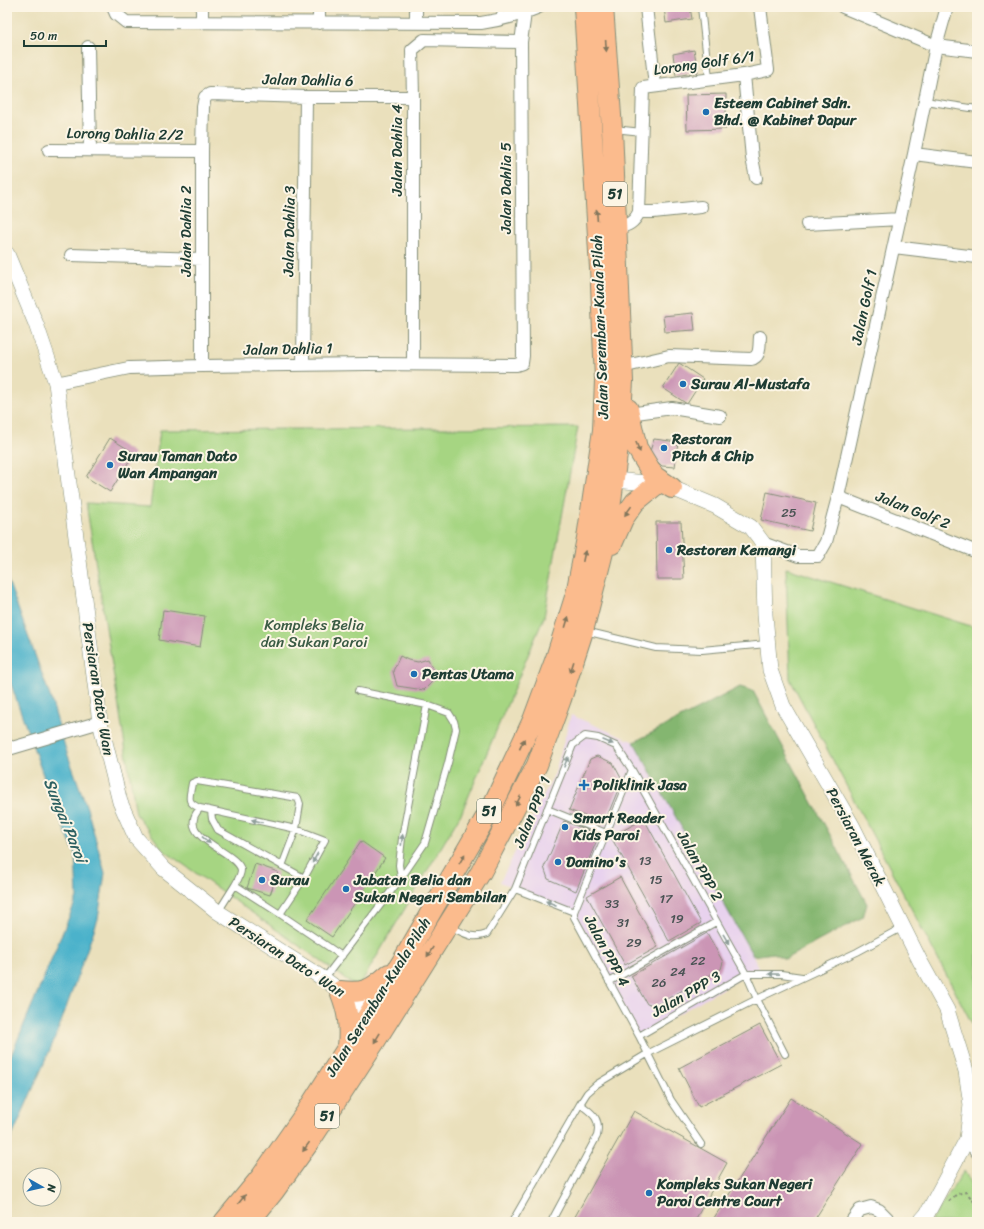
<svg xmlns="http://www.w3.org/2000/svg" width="984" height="1229" font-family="Sriracha,sans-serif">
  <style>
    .built { fill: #e8d2ee }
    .green { fill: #a6d582; stroke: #62895b }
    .forest { fill: #84b670; stroke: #527a52 }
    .water { fill: #4cb2cb; stroke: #367880 }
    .building { fill: #cb95b5 }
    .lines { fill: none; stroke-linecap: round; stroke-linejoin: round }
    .service-casing { stroke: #848e78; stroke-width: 8 }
    .minor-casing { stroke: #848e78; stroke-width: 14 }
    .tertiary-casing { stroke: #848e78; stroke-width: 16 }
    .trunk-casing { stroke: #848e78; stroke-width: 22 }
    .path { stroke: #848e78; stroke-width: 2; stroke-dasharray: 3 3; stroke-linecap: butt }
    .service { stroke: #fff; stroke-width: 6 }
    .minor { stroke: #fff; stroke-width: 12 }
    .tertiary { stroke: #fff; stroke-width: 15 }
    .trunk { stroke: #fbbb8d; stroke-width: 20 }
    .oneway { fill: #82765c }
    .oneway2 { fill: #8f9e9a }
    .poi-dot { fill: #1f6fb2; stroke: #fcf5e5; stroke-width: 1.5 }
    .labels { text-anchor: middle; stroke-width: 4; stroke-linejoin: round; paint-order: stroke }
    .number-label { font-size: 13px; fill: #4a5354 }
    .shield { fill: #fcf5e5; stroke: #617469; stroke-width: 1 }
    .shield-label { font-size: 14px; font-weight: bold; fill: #1f3d34 }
    .street-label { font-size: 15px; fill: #1f3d34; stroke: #fcf5e5 }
    .poi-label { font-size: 15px; font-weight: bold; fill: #1f3d34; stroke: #fcf5e5; text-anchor: start }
    .park-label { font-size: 15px; fill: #3a5b44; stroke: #fcf5e5 }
    .water-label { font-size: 16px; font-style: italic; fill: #2c6061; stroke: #fcf5e5 }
  </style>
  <rect width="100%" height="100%" fill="#fcf5e5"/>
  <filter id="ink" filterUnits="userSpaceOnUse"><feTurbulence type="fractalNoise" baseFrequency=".025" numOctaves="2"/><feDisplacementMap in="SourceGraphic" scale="8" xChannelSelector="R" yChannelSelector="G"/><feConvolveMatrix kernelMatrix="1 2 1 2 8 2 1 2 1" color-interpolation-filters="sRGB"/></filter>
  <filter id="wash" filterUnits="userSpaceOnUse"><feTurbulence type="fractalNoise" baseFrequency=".012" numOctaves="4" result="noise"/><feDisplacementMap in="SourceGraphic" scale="16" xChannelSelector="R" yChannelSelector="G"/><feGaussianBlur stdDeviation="0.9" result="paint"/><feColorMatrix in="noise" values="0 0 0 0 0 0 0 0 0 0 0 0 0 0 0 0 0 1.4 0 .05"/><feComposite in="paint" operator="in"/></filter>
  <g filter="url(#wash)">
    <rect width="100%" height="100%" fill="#eae0bc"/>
    <path class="built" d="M571 715 634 742 753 956 758 968 638 1037 575 914 500 882 555 773Z"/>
    <path class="green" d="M578 427 544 617 462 812 358 988 332 969 163 850 136 814 86 503 150 507 160 430Z
      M786 568 977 628V1033L790 679Z
      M964 1171 977 1192V1222H930Z"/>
    <path class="forest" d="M740 687 753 691 867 904 863 917 785 959 773 953 753 956 634 742Z"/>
    <path class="water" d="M7 578 50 696 66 750 87 808 105 873 98 919 56 1036 7 1148V1065L77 898 75 853 55 809 7 673Z"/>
    <g id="blocks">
      <path class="building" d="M664 7H690L692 19 666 23Z
        M694 50 698 72 676 76 673 54Z
        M726 94V129L687 130 686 95Z
        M693 313 695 330 665 332 663 316Z
        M679 363 703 379 687 404 663 388Z
        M110 438 134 453 110 492 86 477Z
        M654 439 678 442 675 467 662 466 649 454Z
        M767 492 816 503 810 531 761 520Z
        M656 522H681L684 579H657Z
        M163 610 205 616 200 647 159 640Z
        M400 656 408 660 418 662 428 659 437 677 424 690 397 686 393 671Z
        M597 756 613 763 622 780 604 824 569 810 590 759Z
        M644 819 701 923 669 941 611 837Z
        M564 821 599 835 576 891 548 879 544 867 547 861Z
        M361 841 385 858 332 937 307 920Z
        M255 864 278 872 270 895 247 888Z
        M620 877 658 947 625 965 587 896Z
        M707 933 723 962 721 969 654 1006 647 1004 631 976Z
        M760 1025 781 1064 699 1107 679 1068Z
        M791 1098 863 1144 813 1222H713L712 1221Z
        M634 1111 727 1163 694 1222H572Z"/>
    </g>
  </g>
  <g filter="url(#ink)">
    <use href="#blocks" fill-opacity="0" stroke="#848e78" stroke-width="1"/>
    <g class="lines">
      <defs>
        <path id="service" d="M500 7 501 20
          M701 7 709 78
          M925 101 977 109
          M614 129 642 132
          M585 631 656 648 702 650 767 644
          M200 808C198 811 194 815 194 819 188 840 239 854 241 870 241 875 238 880 235 885
          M547 809 606 833
          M211 811 212 819 218 830 304 878
          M282 866 296 829 300 804 298 798 197 781 192 783C190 797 185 802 200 808L296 829 325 840 304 878 280 914 342 956
          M401 878 399 865 402 838 427 705
          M515 889 574 912V917L639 1036 671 1100 701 1144
          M218 912 235 885 280 914
          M574 912 632 770
          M451 927C464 933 472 940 487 934L515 889 573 745 585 736 598 738 616 746 632 770 746 974 757 999 785 1054
          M324 979 401 878 425 843 448 763 456 729 454 721 449 713 427 705 358 691
          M609 982 716 922
          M639 1036 746 974H781L802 977
          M512 1222 580 1104 587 1093 597 1084 647 1054 757 999 857 952 903 927
          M551 1222 597 1136C601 1118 593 1114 580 1104"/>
        <path id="minor" d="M113 7 116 14 126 22 481 23C502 20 520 15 539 7
          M319 7V23
          M416 7V23
          M646 7 655 86
          M843 7 936 46 977 51
          M202 23V7
          M88 47 90 150
          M744 75 752 158 756 178
          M49 150 202 151
          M914 154 977 162
          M639 212H653L701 207
          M807 224 900 219
          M616 229C628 225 634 223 639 212L643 88 744 75 768 70 760 7
          M894 247 977 257
          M71 255 202 259
          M413 364V97L412 50 424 40 521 42
          M303 365 306 97
          M202 366V151L203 107 205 97 210 94 306 97H413
          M622 367 669 356 751 359C761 357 759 346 760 337
          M56 383 129 368 202 366 367 364 516 365 522 363 523 356 521 42 525 13
          M629 414 672 408 720 416
          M838 497 977 552
          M763 543 798 556H818L826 542 838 497 914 154 936 46 947 7
          M7 745 12 748 100 722
          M967 1139 977 1152
          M851 1222 860 1210 871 1207 879 1210 891 1222"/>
        <path id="tertiary" d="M7 254 36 324 56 383 100 722 120 802 136 838 164 869 218 912 324 979 370 1013
          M604 479 657 484 672 488 715 506 751 527 763 543 765 615 770 670 783 706 853 827 920 961 947 1010 966 1071 971 1105 967 1139 927 1214 920 1222"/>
        <path id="trunk" d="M628 409 637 448 654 476 672 488
          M612 544 623 519 635 502 657 484
          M348 1047C350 1025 348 1011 340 991 364 994 371 990 389 974
          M224 1222 261 1177 307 1111 402 962 493 805 533 720 556 658 576 594 587 538 603 430 605 380 601 285 584 7
          M249 1222 274 1191 310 1141 374 1043 481 872 537 765 561 699 583 631 606 540 620 431 623 381 612 129 603 7"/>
      </defs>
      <use href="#service" class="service-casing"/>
      <use href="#minor" class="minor-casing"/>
      <use href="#tertiary" class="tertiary-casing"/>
      <use href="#trunk" class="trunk-casing"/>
      <path class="path" d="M949 1201 957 1194 966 1192 977 1205"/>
      <use href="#service" class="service"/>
      <use href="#minor" class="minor"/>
      <use href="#tertiary" class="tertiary"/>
      <use href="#trunk" class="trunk"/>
    </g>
    <defs><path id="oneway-solid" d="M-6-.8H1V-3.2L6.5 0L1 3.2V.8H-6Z"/></defs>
    <g class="oneway">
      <use href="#oneway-solid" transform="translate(606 46) rotate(86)"/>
      <use href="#oneway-solid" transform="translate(597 215) rotate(-94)"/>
      <use href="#oneway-solid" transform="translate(638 447) rotate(68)"/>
      <use href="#oneway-solid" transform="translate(628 511) rotate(126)"/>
      <use href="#oneway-solid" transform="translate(584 556) rotate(-78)"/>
      <use href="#oneway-solid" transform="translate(567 622) rotate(-73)"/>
      <use href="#oneway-solid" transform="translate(572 667) rotate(108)"/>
      <use href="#oneway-solid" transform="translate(522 744) rotate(-65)"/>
      <use href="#oneway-solid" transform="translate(518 801) rotate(117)"/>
      <use href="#oneway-solid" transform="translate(462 859) rotate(-60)"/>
      <use href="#oneway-solid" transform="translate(430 952) rotate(122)"/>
      <use href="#oneway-solid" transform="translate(377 1038) rotate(121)"/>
      <use href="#oneway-solid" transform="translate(306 1147) rotate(126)"/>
      <use href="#oneway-solid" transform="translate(242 1199) rotate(-51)"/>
    </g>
    <g class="oneway2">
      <use href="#oneway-solid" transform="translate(608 742) rotate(23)"/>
      <use href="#oneway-solid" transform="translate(566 762) rotate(-68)"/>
      <use href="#oneway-solid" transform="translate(257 821) rotate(-167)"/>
      <use href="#oneway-solid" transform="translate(206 840) rotate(40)"/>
      <use href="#oneway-solid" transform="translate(402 840) rotate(-83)"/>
      <use href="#oneway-solid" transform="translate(315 858) rotate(119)"/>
      <use href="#oneway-solid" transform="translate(551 903) rotate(-159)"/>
      <use href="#oneway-solid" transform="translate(726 939) rotate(60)"/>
      <use href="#oneway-solid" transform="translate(774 974) rotate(-179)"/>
    </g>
  </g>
  <g class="poi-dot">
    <circle cx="706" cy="112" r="4"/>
    <circle cx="683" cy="384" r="4"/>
    <circle cx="664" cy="448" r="4"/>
    <circle cx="110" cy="465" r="4"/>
    <circle cx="669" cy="550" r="4"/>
    <circle cx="414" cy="674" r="4"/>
    <path d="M582 779h4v4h4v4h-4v4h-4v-4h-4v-4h4z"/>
    <circle cx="565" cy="827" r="4"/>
    <circle cx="558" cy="862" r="4"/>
    <circle cx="262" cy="880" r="4"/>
    <circle cx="346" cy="889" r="4"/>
    <circle cx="649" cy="1193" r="4"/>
  </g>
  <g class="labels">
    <g class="number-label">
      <text x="789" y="517">25</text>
      <text x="645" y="865">13</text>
      <text x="656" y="884">15</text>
      <text x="666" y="903">17</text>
      <text x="612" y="908">33</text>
      <text x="677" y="923">19</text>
      <text x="623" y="927">31</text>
      <text x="634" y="947">29</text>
      <text x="698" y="965">22</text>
      <text x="678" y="976">24</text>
      <text x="659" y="987">26</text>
    </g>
    <g class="shield">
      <rect x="603" y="182" width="24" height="24" rx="3"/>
      <rect x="477" y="799" width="24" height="24" rx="3"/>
      <rect x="315" y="1104" width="24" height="24" rx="3"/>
    </g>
    <g class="shield-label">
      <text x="615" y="199">51</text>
      <text x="489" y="816">51</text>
      <text x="327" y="1121">51</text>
    </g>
    <g class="street-label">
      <text transform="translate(704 63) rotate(-8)" y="5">Lorong Golf 6/1</text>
      <text transform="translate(308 80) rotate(1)" y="5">Jalan Dahlia 6</text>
      <text transform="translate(125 134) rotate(1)" y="5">Lorong Dahlia 2/2</text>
      <text transform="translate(397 150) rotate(-90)" y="5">Jalan Dahlia 4</text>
      <text transform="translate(506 188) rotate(-90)" y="5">Jalan Dahlia 5</text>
      <text transform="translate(186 231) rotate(-90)" y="5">Jalan Dahlia 2</text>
      <text transform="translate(289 231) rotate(-89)" y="5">Jalan Dahlia 3</text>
      <text transform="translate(864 307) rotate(-78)" y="5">Jalan Golf 1</text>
      <text transform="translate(600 327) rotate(-92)" y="5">Jalan Seremban-Kuala Pilah</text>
      <text transform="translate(288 349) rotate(-1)" y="5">Jalan Dahlia 1</text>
      <text transform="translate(913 510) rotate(22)" y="5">Jalan Golf 2</text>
      <text transform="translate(98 689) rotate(81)" y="5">Persiaran Dato' Wan</text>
      <text transform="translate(532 812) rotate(-68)" y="5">Jalan PPP 1</text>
      <text transform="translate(856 837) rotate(62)" y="5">Persiaran Merak</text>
      <text transform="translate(700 866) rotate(61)" y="5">Jalan PPP 2</text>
      <text transform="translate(607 951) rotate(62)" y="5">Jalan PPP 4</text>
      <text transform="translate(287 957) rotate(33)" y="5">Persiaran Dato' Wan</text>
      <text transform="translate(686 994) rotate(-30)" y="5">Jalan PPP 3</text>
      <text transform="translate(378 997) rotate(-58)" y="5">Jalan Seremban-Kuala Pilah</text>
    </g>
    <g class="poi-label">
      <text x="714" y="108">Esteem Cabinet Sdn.<tspan x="714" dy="17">Bhd. @ Kabinet Dapur</tspan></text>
      <text x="691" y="389">Surau Al-Mustafa</text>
      <text x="672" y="444">Restoran<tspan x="672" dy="17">Pitch &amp; Chip</tspan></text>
      <text x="118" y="461">Surau Taman Dato<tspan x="118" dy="17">Wan Ampangan</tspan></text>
      <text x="677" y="555">Restoren Kemangi</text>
      <text x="422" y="679">Pentas Utama</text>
      <text x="593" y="790">Poliklinik Jasa</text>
      <text x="573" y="823">Smart Reader<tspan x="573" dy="17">Kids Paroi</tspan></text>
      <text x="566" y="867">Domino's</text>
      <text x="270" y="885">Surau</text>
      <text x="354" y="885">Jabatan Belia dan<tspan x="354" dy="17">Sukan Negeri Sembilan</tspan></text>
      <text x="657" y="1189">Kompleks Sukan Negeri<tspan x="657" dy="17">Paroi Centre Court</tspan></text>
    </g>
    <g class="park-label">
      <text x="314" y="630">Kompleks Belia<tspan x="314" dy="17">dan Sukan Paroi</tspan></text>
    </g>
    <g class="water-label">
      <text transform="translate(66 820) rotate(68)" y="6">Sungai Paroi</text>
    </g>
  </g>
  <rect width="984" height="1229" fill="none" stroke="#fcf5e5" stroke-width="24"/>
  <g transform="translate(42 1187) rotate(98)"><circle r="19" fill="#fcf5e5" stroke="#a4ab9e"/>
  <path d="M0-3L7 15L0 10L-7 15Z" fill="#1f6fb2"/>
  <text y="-6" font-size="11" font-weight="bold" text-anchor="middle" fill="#1f3d34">N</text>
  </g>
  <path d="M24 40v6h82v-6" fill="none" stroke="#1f3d34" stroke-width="2"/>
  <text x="30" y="40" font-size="12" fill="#1f3d34" stroke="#fcf5e5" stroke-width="3" paint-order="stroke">50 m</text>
</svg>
